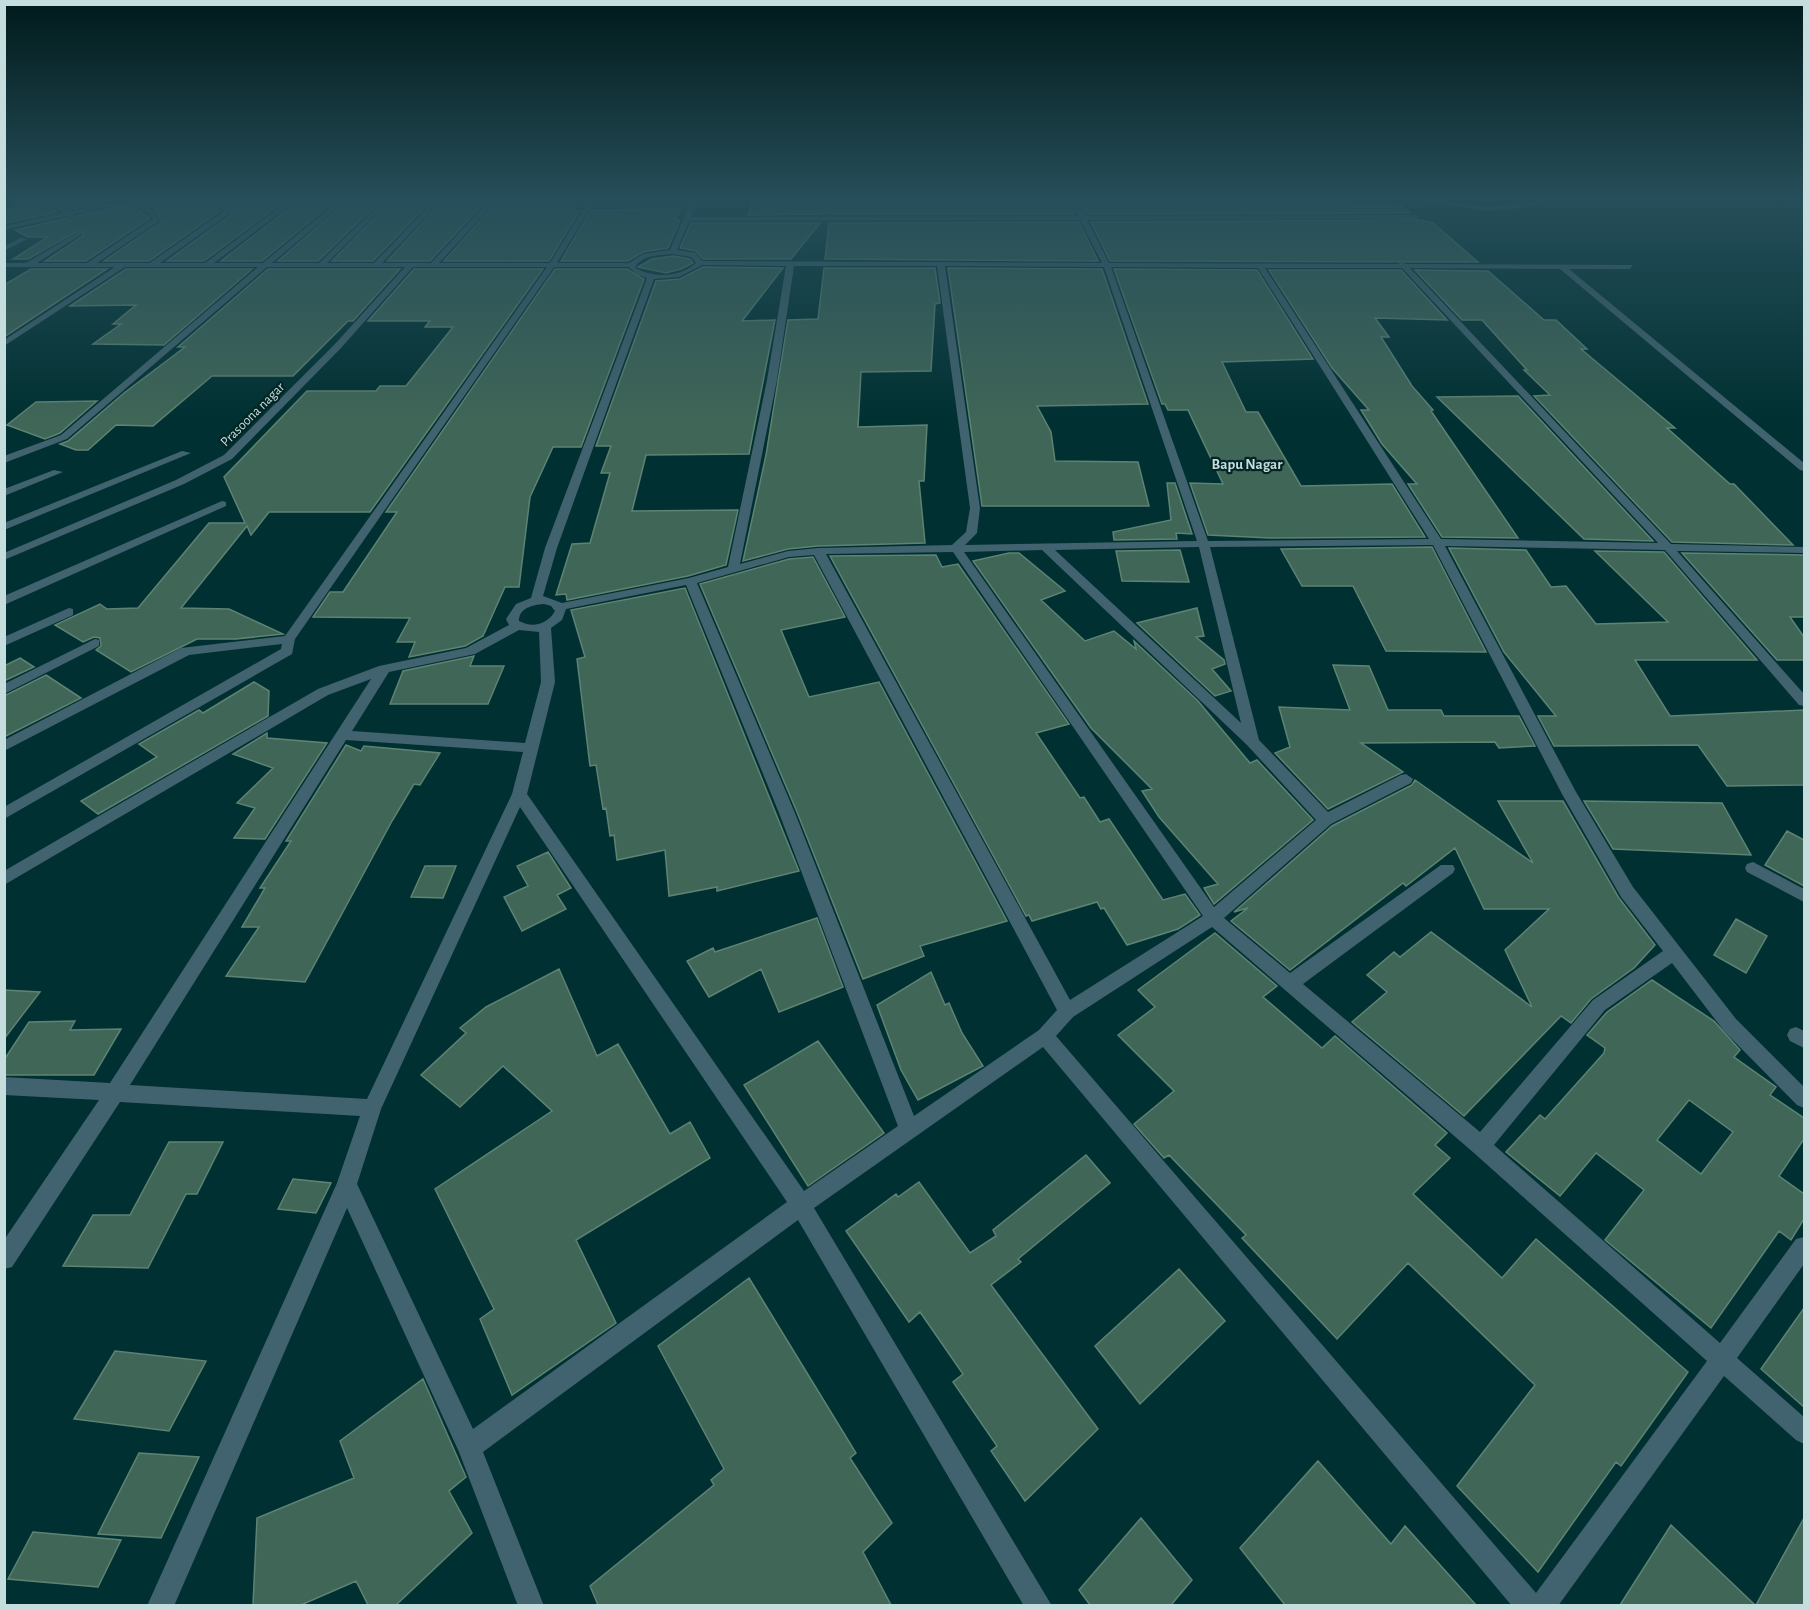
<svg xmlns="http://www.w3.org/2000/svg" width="1809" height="1610" font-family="'Alegreya Sans',sans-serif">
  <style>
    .building { fill: #406657; stroke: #5d8373; stroke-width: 1.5; fill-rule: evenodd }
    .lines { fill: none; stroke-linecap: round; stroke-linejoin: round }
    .minor { fill: #41636f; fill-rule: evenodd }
    .labels { text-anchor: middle; stroke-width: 4.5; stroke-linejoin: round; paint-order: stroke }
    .far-street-label { font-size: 14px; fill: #c6dddd; stroke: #022525 }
    .far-neighbourhood-label { font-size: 15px; font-weight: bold; fill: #c6dddd; stroke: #022525 }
  </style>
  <rect width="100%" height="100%" fill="#003031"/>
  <path class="building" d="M7 198H40L57 212 6 223 4 210 20 207Z
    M53 198H122L69 210Z
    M146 198H202L220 211 149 261H104L161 222 157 211 142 201Z
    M216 198H338L262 261H221L288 209 289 203H282L204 261H167L232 214 228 204Z
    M351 198H383L318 261H278Z
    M395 198H434L373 261H332Z
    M446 198H489L430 261H387Z
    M501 198 578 200 571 210H580L549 261H444Z
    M856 198H1067L1074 214H830V210L827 214 748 215 753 200 855 201Z
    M1078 198H1345L1350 203H1384L1388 206H1403L1410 213 1086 214Z
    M130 204 150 218 86 261H45L83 236 81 229 28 259H13L48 237H28L15 230 67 218 73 221 77 216Z
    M681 209 675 220H680L668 248 643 252 628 261H561L591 210Z
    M1418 220 1433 223 1478 262 1110 261 1091 222Z
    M1079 222 1098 261 825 259 829 223Z
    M691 223H820L791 259H703L696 251 680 248Z
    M673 256 690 259 693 263 681 269 666 273 638 267 652 259Z
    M703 267 783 268 742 321 775 320 749 454 646 455 632 511 738 510 726 565 688 576 567 600 566 594 556 595 572 544 590 543 610 473H601L611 446H596L656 281 680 279Z
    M824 268H935L940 303 935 304 931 371 861 372 858 427 927 425 924 481H919L925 543 818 546 788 549 743 561 766 455 788 320 818 319Z
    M948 268 1102 269 1148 404 1037 406 1051 432 1055 461 1138 462 1149 506H982Z
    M31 269H107L4 337V285Z
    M126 269H252L164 345 93 344 121 324H113L136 305 70 306Z
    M268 269H400L353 321H348L293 376H212L153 426 116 425 88 450H76L60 444 68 441 124 393 185 347H178Z
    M414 269H543L370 512H269L251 535 247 526 181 608 229 609 283 634 236 639H197L131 672 96 650 101 646 100 638 94 637 83 642 55 625 100 604 107 609 138 608 209 523H245L224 477 307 391H376L380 386H406L453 327H425L430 321H368Z
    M555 269H627L644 279 581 447H553L530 497 519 587H505L483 636 465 646 409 657 415 642H397L410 618 313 617 330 592H343L397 512H386Z
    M1114 269 1257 270 1313 359 1222 362 1246 412H1258L1301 486 1392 484 1425 537 1270 538 1208 535 1190 483 1223 484 1188 410H1168L1165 404H1162Z
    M1269 270H1401L1447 320 1375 318 1389 337H1381L1412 386 1433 410 1431 411 1518 538 1442 537 1408 484H1417L1382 444 1361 410H1369L1332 368Z
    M1415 270 1488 271 1544 320H1556L1587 349H1581L1675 428H1667L1730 484H1734L1793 545 1672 542 1534 396 1550 395 1524 370H1527L1482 320H1462Z
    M1518 396 1653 541 1584 539 1437 397Z
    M97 401 60 433 45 439 7 425 36 402Z
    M1167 483H1175L1192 534 1176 533 1177 539 1114 540 1113 532 1171 520Z
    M1432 547 1486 652 1386 651 1353 586H1302L1281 549Z
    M1449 548 1526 550 1551 587 1566 586 1596 624 1668 622 1595 551 1664 552 1757 660H1635L1670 716 1804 710V785L1727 786 1698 745 1554 746 1538 716H1556L1504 652Z
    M1180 550 1189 582 1122 581 1116 551Z
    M1009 553H1019L1065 591 1041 600 1085 641 1114 631 1136 649 1134 641 1198 701 1250 763 1257 760 1313 820 1214 904 1204 888 1218 884 1159 817 1142 791 1152 789 1091 728 973 561Z
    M1682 553 1804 555V617H1790L1804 637V660H1777Z
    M936 555 942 567 958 564 1069 724 1036 733 1080 798 1084 797 1100 822 1109 819 1163 900 1185 894 1200 915 1178 929 1127 945 1104 908 1101 909 1097 902 1032 921 1029 915 1026 916 830 556Z
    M813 557 845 617 781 630 809 697 879 682 1007 921 920 946 924 956 863 979 797 812 700 584 789 559Z
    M685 588 799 871 717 891V887L669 896 665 850 617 860 614 835 610 836 606 808 603 809 596 765 590 766 577 659 585 657 571 610Z
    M1197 608 1204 636 1196 637 1224 660 1225 664 1212 669 1231 691 1215 696 1137 623Z
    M474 656 470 666H504L488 704H390L403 671Z
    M20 658 34 667 4 681V666Z
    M1333 665 1369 666 1388 710H1441L1444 716H1519L1535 746 1499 748 1495 742 1361 743 1403 772 1328 809 1275 753 1290 747 1279 707 1350 710Z
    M46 675 81 698 4 737V696Z
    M254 682 269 691 268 716 98 814 81 801 157 757 139 744 199 710 203 713Z
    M267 733V738L327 743 265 839 234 838 255 808 237 803 273 768 233 754Z
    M346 745 361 751 364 746 440 753 420 785 414 784 392 821 305 982 226 976 259 927H242L265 888H260L291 841H286Z
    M1415 780 1533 863 1498 801H1563L1619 898 1655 945 1634 968 1591 999 1571 1023 1561 1016 1464 1116 1352 1022 1387 992 1367 975 1394 952 1400 957 1431 932 1532 1007 1505 950 1549 909H1484L1455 848 1406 886 1403 883 1290 970 1231 921 1248 908 1234 912 1332 826 1412 785Z
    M1584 801 1722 803 1751 855 1613 849Z
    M1787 831 1804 840V886L1765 865Z
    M548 852 571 888 557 895 566 909 522 931 504 897 528 886 517 866Z
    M425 866H456L443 898 411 897Z
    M817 918 843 987 779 1012 761 969 709 997 687 961 713 948 715 952Z
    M1736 919 1767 936 1746 973 1714 955Z
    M1215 933 1277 986 1263 997 1322 1048 1335 1036 1447 1133 1435 1145 1450 1158 1413 1194 1502 1278 1536 1239 1688 1372 1621 1466 1616 1462 1538 1572 1457 1486 1535 1385 1408 1263 1337 1339 1242 1238 1246 1235 1169 1155 1164 1158 1134 1124 1174 1091 1118 1035 1155 1007 1138 990Z
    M559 969 597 1056 618 1044 670 1134 690 1122 710 1158 576 1240 616 1323 512 1395 480 1319 494 1309 435 1189 552 1111 503 1066 460 1107 421 1075 466 1033 460 1028 486 1007Z
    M931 972 945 1005 949 1003 962 1033 983 1066 918 1100 901 1070 877 1005Z
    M1652 980 1714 1021 1740 1050 1734 1057 1776 1087 1770 1095 1804 1118V1139L1779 1176 1804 1194V1219L1791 1240 1779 1231 1711 1328 1605 1240 1644 1190 1596 1153 1560 1196 1506 1152 1540 1115 1545 1119 1604 1053 1605 1048 1587 1035 1607 1012ZM1689 1100 1733 1132 1701 1174 1657 1140Z
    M4 990 40 992 4 1039Z
    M75 1021 70 1030 121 1029 94 1075H4V1060L29 1022Z
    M818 1041 884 1133 808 1186 744 1085Z
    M169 1142H223L197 1194H186L148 1268 63 1266 93 1215H130Z
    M1086 1155 1110 1183 1018 1259 1021 1262 991 1285 1098 1429 1025 1501 991 1451 997 1446 953 1382 963 1374 920 1312 909 1322 846 1231 896 1194 898 1197 919 1182 970 1253 996 1236 993 1230Z
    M293 1179 331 1183 316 1213 278 1209Z
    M1179 1269 1225 1321 1140 1404 1095 1346Z
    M749 1278 856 1453 850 1458 892 1523 863 1552 891 1605H598L590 1586 714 1485 711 1480 724 1469 658 1346Z
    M1804 1308V1407L1761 1369Z
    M115 1351 206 1361 169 1431 74 1419Z
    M423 1379 466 1477 449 1491 472 1533 396 1605H368L356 1581 301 1605H253L257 1518 354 1478 340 1441Z
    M139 1453 199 1457 161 1538 98 1534Z
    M1318 1461 1391 1544 1405 1526 1476 1605H1285L1240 1548Z
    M1141 1518 1192 1580 1171 1605H1090L1079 1590Z
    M1804 1518V1605H1756Z
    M1671 1525 1755 1605H1620Z
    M33 1532 121 1540 98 1587 8 1579Z"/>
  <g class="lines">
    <path class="minor" d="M42 198H49L69 212 125 200 124 198H144L137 201 156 213 159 221 97 263H150L224 211 204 198C213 198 227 203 231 212L160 263H205L283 205H287V207L214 263H263L342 198H349L272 263H319L386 198H393L327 263H374L437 198H444L382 263H431L492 198H499L439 263H550L590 198H596L557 263H629L643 254 670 250 692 198H698L691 217 1078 216 1069 198H1075L1085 216 1416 215 1419 217 1416 219 1087 220 1109 263 1398 264 1402 262 1406 264 1633 265 1630 269H1569L1804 463V471L1800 470 1560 269 1410 268 1671 544 1804 547V553L1677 551 1804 694V706L1799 705 1665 550 1445 546 1576 792 1633 887 1736 1019 1804 1087V1108L1797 1105 1724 1031 1672 963 1605 1010 1494 1145 1720 1343 1796 1239 1804 1237V1264L1737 1358 1804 1417V1444L1796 1440 1724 1376 1558 1606H1512L1043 1047 814 1208 1052 1606H1024L798 1220 483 1452 544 1606H518L459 1452 347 1208 174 1606H147L337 1183 360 1116 120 1102 12 1267 4 1269V1240L99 1100 4 1095V1077L110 1083 371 679 328 695 4 885V871L318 689 379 666 466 648 509 625 506 619 516 604 531 598 545 548 647 278 637 274 628 267H554L295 639 292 654 4 819V807L281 649 282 644 189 655 4 751V740L181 648 285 636 547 267H413L341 348 232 459 184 484 4 560V553L176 480 224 455 335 344 405 267H267L67 439 4 463V456L61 435 258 267H125L4 346V340L115 267H4V263H26L80 231 82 234 37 263H87L153 219 151 215 130 202 73 215 75 217 72 219 67 216 4 230V226L62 213ZM1080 220 1102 263 702 261 696 253 677 250 689 221ZM673 254 691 257 696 263C679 278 654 278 635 268 640 255 660 255 673 254ZM702 265 786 266 767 380 728 567 689 578 562 603 543 596 557 548 654 279 679 277ZM794 266H937L970 508 966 532 952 545 818 548 788 551 740 564 777 380ZM945 266 1104 267 1197 541 965 545 977 533 980 508ZM1111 267 1258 268 1429 539 1208 541ZM1265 268H1402L1658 543 1441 539ZM1433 545 1562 794 1621 897 1663 951 1593 1000 1480 1132 1303 984 1453 873 1455 869 1453 865H1441L1290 973 1224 918 1331 824 1411 783 1413 779 1406 774 1401 775 1328 812 1259 740 1210 547ZM1199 547 1241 723 1055 550ZM1042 550 1247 745 1316 820 1214 907 964 552ZM953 552 1203 916 1070 1000 826 554ZM814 555 1057 1010 1039 1030 914 1116 795 813 697 583 789 557ZM686 585 779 813 898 1126 804 1191 527 794 555 682 551 628 562 620 566 609ZM544 604 551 606 555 611C547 625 532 628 519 621 519 608 532 605 544 604ZM519 630 539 632 541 682 525 743 352 731 389 672 475 654ZM346 740 523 752 512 794 367 1099 130 1085ZM520 807 787 1202 473 1429 357 1184 381 1109ZM1212 927 1474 1153 1707 1361 1536 1593 1056 1036 1073 1017Z
      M1409 198H1425L1487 207 1537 202 1541 198H1547L1539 206 1487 211Z
      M21 238 27 239 4 251V246Z
      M182 451 191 453 4 530V523Z
      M54 470 63 472 4 496V489Z
      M222 501 226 502V506L4 605V596Z
      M69 608 73 609V615L4 646V637Z
      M95 639 99 640V646L4 694V684Z
      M1753 862 1804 889V902L1747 872 1745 868 1747 864Z
      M1796 1027 1804 1031V1048L1790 1041 1787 1035 1790 1029Z"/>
  </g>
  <linearGradient id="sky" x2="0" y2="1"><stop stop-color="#001a1b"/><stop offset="0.47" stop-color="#264e5a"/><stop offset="1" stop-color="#264e5a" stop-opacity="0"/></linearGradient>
  <rect width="1809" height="423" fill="url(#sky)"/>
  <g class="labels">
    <g class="far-street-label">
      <text transform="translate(252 414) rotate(-45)" y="5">Prasoona nagar</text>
    </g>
    <g class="far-neighbourhood-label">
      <text x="1247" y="469">Bapu Nagar</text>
    </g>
  </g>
  <rect width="1809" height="1610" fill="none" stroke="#c6dddd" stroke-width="12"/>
</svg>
